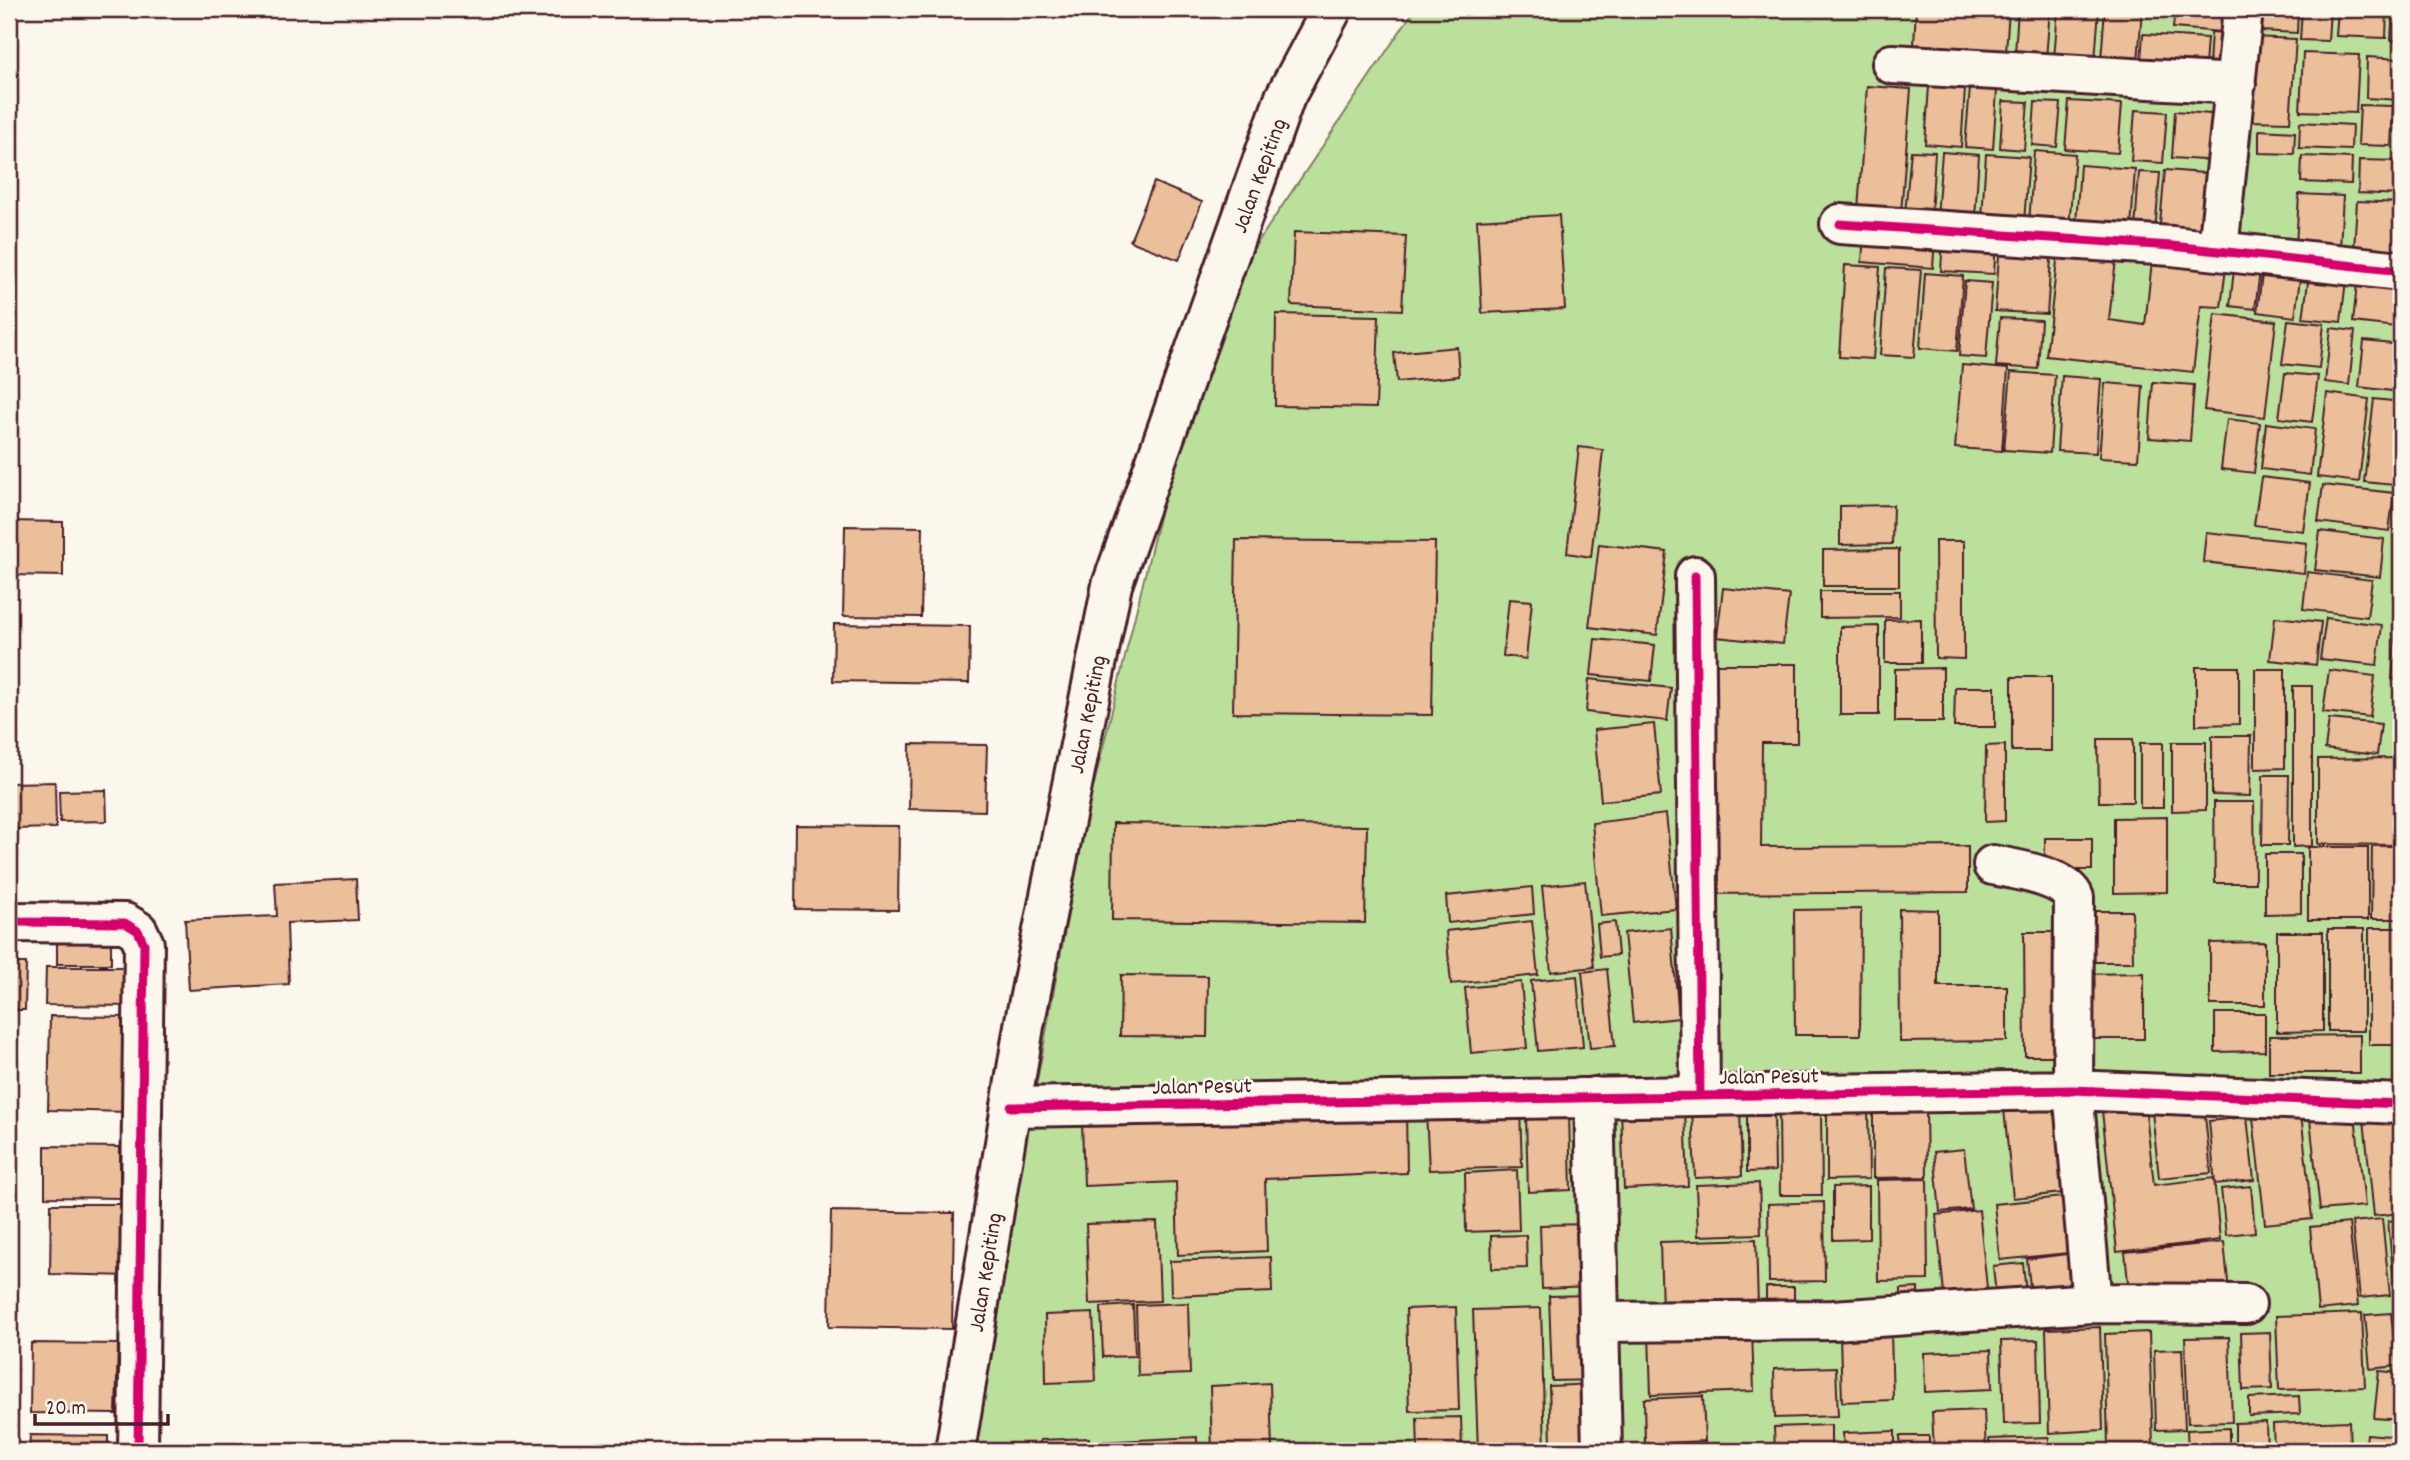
<svg xmlns="http://www.w3.org/2000/svg" width="2410" height="1460" font-family="Dekko,sans-serif">
  <style>
    .green { fill: #bbe09b; stroke: #828063; stroke-width: 2 }
    .building { fill: #eabf99; stroke: #4a1f2b; stroke-width: 2 }
    .lines { fill: none; stroke-linecap: round; stroke-linejoin: round }
    .minor-casing { stroke: #4a1f2b; stroke-width: 44 }
    .major-casing { stroke: #4a1f2b; stroke-width: 44 }
    .minor { stroke: #fbf7ec; stroke-width: 38 }
    .major { stroke: #fbf7ec; stroke-width: 38 }
    .cycleway-casing { stroke: #fbf7ec; stroke-width: 13 }
    .cycleway { stroke: #d6006c; stroke-width: 9 }
    .labels { text-anchor: middle; stroke-width: 5; stroke-linejoin: round; paint-order: stroke }
    .street-label { font-size: 23px; fill: #4a1f2b; stroke: #fbf7ec }
  </style>
  <rect width="100%" height="100%" fill="#fbf7ec"/>
  <filter id="ink" filterUnits="userSpaceOnUse"><feTurbulence type="fractalNoise" baseFrequency=".0143" numOctaves="2"/><feDisplacementMap in="SourceGraphic" scale="14" xChannelSelector="R" yChannelSelector="G"/><feConvolveMatrix kernelMatrix="1 2 1 2 8 2 1 2 1" color-interpolation-filters="sRGB"/></filter>
  <g filter="url(#ink)">
    <path class="green" d="M1415 9H2401V1451H969L1085 821 1208 316Z"/>
    <path class="building" d="M1916 9H2009L2005 67 1913 61Z
      M2018 9H2050L2045 71 2014 68Z
      M2058 9H2099L2094 74 2053 71Z
      M2105 9H2142L2137 75 2100 73Z
      M2175 9H2235L2234 33 2173 28Z
      M2263 9H2298L2297 33 2262 31Z
      M2302 9H2330L2328 41 2300 40Z
      M2338 9H2387L2386 38 2336 36Z
      M2393 9H2401V41L2391 40Z
      M2211 32 2237 34 2208 82Z
      M2143 34 2207 38 2204 80 2140 76Z
      M2254 37 2296 39 2290 122 2249 121Z
      M2303 53 2359 55 2356 113 2300 111Z
      M2367 57 2401 59 2400 100 2366 98Z
      M1867 86 1911 89 1901 213 1858 210Z
      M1929 86 1965 89 1961 147 1925 144Z
      M1970 88 1997 90 1993 149 1965 147Z
      M2003 101 2028 102 2024 150 2000 148Z
      M2069 101 2122 104 2118 153 2065 149Z
      M2035 102 2061 103 2057 147 2032 145Z
      M2360 105 2393 106 2391 146 2358 145Z
      M2135 110 2167 112 2163 163 2131 161Z
      M2175 111 2222 115 2219 161 2172 158Z
      M2400 114H2401V146H2399Z
      M2300 122 2352 125 2351 150 2299 148Z
      M2259 130 2295 132 2294 154 2259 153Z
      M1911 151 1935 152 1931 215 1905 213Z
      M2034 151 2075 154 2069 227 2029 224Z
      M1942 152 1979 155 1975 220 1937 217Z
      M1986 154 2029 157 2024 222 1982 218Z
      M2302 156 2352 158 2351 184 2301 182Z
      M2359 160 2401 161V195L2358 193Z
      M2080 165 2135 169 2131 229 2076 225Z
      M2165 170 2217 174 2212 239 2159 235Z
      M2139 172 2160 173 2155 232 2135 230Z
      M1154 182 1202 202 1179 260 1130 241Z
      M2299 194 2343 196 2340 248 2296 246Z
      M2357 201 2401 203V252L2354 250Z
      M1559 215 1565 309 1482 313 1477 220Z
      M1294 232 1406 236 1402 310 1291 305Z
      M1864 232 1935 237 1933 268 1862 262Z
      M1943 237 1996 241 1994 274 1941 271Z
      M2000 242 2052 245 2047 314 1995 311Z
      M2059 244 2117 251 2109 320 2145 325 2153 252 2227 261 2221 307 2201 306 2193 372 2046 356Z
      M2235 260 2261 264 2255 309 2230 306Z
      M1845 265 1880 267 1873 359 1839 357Z
      M2263 267 2301 271 2295 317 2257 312Z
      M1886 268 1921 270 1914 357 1880 355Z
      M2310 268 2347 272 2341 322 2303 318Z
      M1925 273 1963 276 1957 351 1920 348Z
      M2358 275 2401 280 2396 327 2353 322Z
      M1965 281 1992 283 1986 358 1959 356Z
      M1276 314 1379 316 1376 408 1275 406Z
      M2215 314 2276 321 2265 417 2204 410Z
      M2000 318 2041 320 2038 369 1996 366Z
      M2288 320 2324 324 2319 368 2282 364Z
      M2331 328 2355 331 2349 385 2325 382Z
      M2364 341 2401 345V392L2359 387Z
      M1457 347 1459 376 1397 382 1394 353Z
      M1962 365 2008 369 2002 451 1955 448Z
      M2011 372 2055 375 2050 453 2004 450Z
      M2285 373 2318 376 2312 422 2279 418Z
      M2062 376 2101 379 2096 453 2057 451Z
      M2153 382 2194 385 2190 441 2149 438Z
      M2105 383 2143 386 2138 460 2099 458Z
      M2327 393 2369 399 2359 482 2317 477Z
      M2374 399 2401 402 2394 485 2364 482Z
      M2227 419 2260 423 2254 473 2221 469Z
      M2266 423 2315 429 2310 475 2261 469Z
      M1579 447 1603 450 1591 557 1567 553Z
      M2261 477 2310 483 2303 531 2254 525Z
      M2323 485 2394 493 2389 531 2318 522Z
      M1893 505 1892 544 1840 545V506Z
      M9 521 63 522V576L9 575Z
      M2399 522H2401V567H2396Z
      M845 526 923 527 921 617 843 616Z
      M2320 531 2384 539 2380 577 2315 570Z
      M2206 532 2307 543 2304 573 2203 562Z
      M1236 540 1435 542 1432 715 1233 713Z
      M1935 541H1964V659L1936 658Z
      M1599 544 1667 552 1657 635 1589 627Z
      M1899 549V586H1823V550Z
      M2307 572 2372 580 2367 617 2303 609Z
      M2400 573H2401V680L2392 679Z
      M1723 588 1789 595 1783 644 1717 637Z
      M1820 591H1900V617L1820 618Z
      M1509 599 1532 601 1526 659 1503 656Z
      M2275 617 2321 622 2316 665 2270 660Z
      M2326 618 2382 625 2377 665 2320 659Z
      M1921 619V663H1885V620Z
      M834 624 970 626 969 683 833 681Z
      M1879 626V715H1840V627Z
      M1595 639 1655 645 1651 681 1591 675Z
      M1705 664H1797V743H1762L1761 847 1968 846V892L1705 894Z
      M2196 667H2239V724L2196 725Z
      M1943 668V722H1895V669Z
      M2255 669H2285V768L2255 769Z
      M2329 670 2375 676 2370 717 2323 712Z
      M2012 677H2051V751H2012Z
      M1589 679 1671 688 1667 721 1586 712Z
      M2293 686H2312V846L2293 847Z
      M1955 687H1995V727H1954Z
      M2329 719 2381 724 2377 755 2325 749Z
      M1654 724 1661 795 1601 801 1594 730Z
      M2212 736H2251L2250 796 2212 795Z
      M2098 739H2133V802H2099Z
      M2172 742H2206V810L2172 811Z
      M2140 743H2163V808H2140Z
      M910 744 987 745 985 811 909 809Z
      M2005 745V821L1985 822 1986 746Z
      M2398 758V845L2318 844V759Z
      M2263 775H2289L2288 845H2262Z
      M55 782 56 828 12 829 11 783Z
      M106 790 107 821 60 822 59 791Z
      M2214 802H2254L2255 883H2215Z
      M1666 814 1676 909 1601 916 1592 823Z
      M2167 817V892L2114 893V818Z
      M1113 823 1367 826 1365 923 1112 920Z
      M796 825 899 826 898 910 795 909Z
      M2045 838H2092V870H2045Z
      M2372 846H2401V919H2371Z
      M2308 847H2368V920H2308Z
      M2265 854H2301V913L2265 914Z
      M356 879 358 920 287 923 289 984 189 990 185 920 277 916 275 883Z
      M1585 881 1594 967 1551 972 1542 886Z
      M1532 887 1534 914 1448 923 1446 896Z
      M1861 909 1860 1035H1795L1794 910Z
      M1899 909 1938 910V986H2007V1041L1900 1042Z
      M2084 911H2132L2133 962H2084Z
      M1532 921 1538 975 1451 984 1446 931Z
      M1615 922 1618 955 1600 957 1597 924Z
      M57 927 111 928V964H57Z
      M1671 928 1679 1018 1633 1023 1624 933Z
      M2369 928H2401V1045H2369Z
      M2328 929H2364V1031H2328Z
      M2024 932H2061L2062 1056H2025Z
      M2277 932H2323V1031L2277 1032Z
      M2265 942V1005H2210V943Z
      M9 963H26L25 1010H9Z
      M46 967H135L134 1006 45 1005Z
      M1607 969 1615 1046 1590 1048 1582 972Z
      M2144 973V1039H2087L2086 974Z
      M1121 975 1208 976 1207 1037 1120 1036Z
      M1577 976 1583 1047 1538 1051 1531 981Z
      M1521 982 1527 1048 1471 1053 1465 988Z
      M2215 1013H2265V1051L2215 1052Z
      M50 1016 129 1017 127 1112 48 1110Z
      M2360 1035V1073H2269V1036Z
      M2144 1096 2154 1185 2214 1178 2220 1240 2117 1252 2101 1101Z
      M2203 1097 2211 1173 2159 1178 2151 1102Z
      M2064 1102 2072 1192 2013 1198 2004 1109Z
      M1868 1103 1869 1179 1827 1180V1104Z
      M1740 1107 1742 1176 1695 1178 1692 1108Z
      M1520 1108 1522 1167 1429 1170 1426 1112Z
      M1685 1109 1688 1186 1624 1189 1621 1111Z
      M1926 1109 1927 1177 1873 1178V1110Z
      M1406 1110 1407 1173 1265 1179 1267 1251 1178 1255 1176 1182 1084 1186 1082 1122Z
      M1779 1113H1821L1822 1195H1780Z
      M2301 1113 2312 1219 2265 1224 2253 1118Z
      M1569 1114 1571 1190 1528 1192 1526 1116Z
      M2355 1115 2365 1206 2320 1210 2310 1120Z
      M1747 1116H1774L1775 1171 1747 1172Z
      M2401 1116V1213L2374 1216 2364 1120Z
      M2247 1117 2254 1180 2215 1184 2209 1121Z
      M45 1146 120 1147V1198L45 1197Z
      M1964 1149 1971 1209 1940 1212 1934 1152Z
      M1517 1170 1519 1230 1466 1232 1465 1173Z
      M1927 1179 1928 1280 1878 1281 1877 1180Z
      M1759 1183 1761 1234 1698 1236 1696 1185Z
      M1869 1186V1239L1833 1240V1187Z
      M2251 1186 2255 1232 2226 1235 2221 1189Z
      M2073 1196 2078 1252 2000 1260 1994 1204Z
      M1824 1202 1825 1281 1769 1282 1768 1204Z
      M51 1204H132L131 1276 50 1274Z
      M1979 1210 1989 1307 1946 1312 1936 1215Z
      M831 1211 954 1213 952 1329 829 1327Z
      M2382 1219 2390 1295 2360 1298 2352 1222Z
      M2401 1219V1303H2396L2388 1221Z
      M1157 1222 1160 1301 1089 1304 1086 1224Z
      M2349 1223 2358 1306 2318 1310 2310 1227Z
      M1589 1224 1591 1287 1542 1289 1540 1225Z
      M1526 1235 1527 1268 1492 1269 1491 1236Z
      M1756 1239 1758 1306 1662 1310 1660 1242Z
      M2224 1242 2229 1291 2130 1302 2125 1252Z
      M2075 1253 2080 1300 2032 1305 2027 1259Z
      M1271 1257 1272 1292 1171 1296 1170 1261Z
      M2023 1263 2027 1303 1997 1306 1993 1266Z
      M1766 1287H1794V1315H1766Z
      M1918 1288V1312H1901V1289Z
      M1593 1295 1597 1380 1552 1381 1549 1296Z
      M1188 1303 1190 1374 1138 1376 1136 1305Z
      M1133 1305 1135 1356 1103 1357 1101 1307Z
      M1456 1307 1459 1410 1409 1411 1406 1309Z
      M1541 1308 1545 1451H1478L1473 1310Z
      M1093 1313 1096 1381 1046 1383 1045 1315Z
      M2362 1313 2365 1387 2279 1390 2276 1316Z
      M2391 1313 2397 1366 2370 1369 2365 1315Z
      M2401 1315V1370L2395 1316Z
      M2100 1327 2103 1430 2049 1433 2046 1329Z
      M1752 1330 1754 1391 1651 1395 1649 1334Z
      M2149 1332 2153 1445 2108 1446 2105 1334Z
      M2270 1332 2272 1389 2243 1390 2241 1333Z
      M1891 1333 1893 1400 1842 1402 1840 1335Z
      M2229 1337 2232 1422 2188 1423 2185 1338Z
      M2038 1340 2040 1423 2004 1424 2001 1341Z
      M31 1343 118 1344 116 1414 30 1413Z
      M2182 1349 2185 1429 2156 1430 2154 1350Z
      M1991 1350 1992 1389 1925 1392 1924 1353Z
      M1836 1367 1838 1416 1775 1418 1774 1369Z
      M2379 1371 2401 1373V1420L2374 1418Z
      M1270 1383 1272 1451H1212L1210 1386Z
      M1596 1384 1597 1440 1551 1442 1549 1386Z
      M1703 1396 1705 1441 1645 1444 1644 1399Z
      M2299 1396 2300 1414 2249 1416V1398Z
      M1984 1410 1986 1451H1934L1932 1412Z
      M1461 1417 1462 1451H1418L1417 1418Z
      M2349 1421 2350 1451H2274L2273 1424Z
      M2266 1422 2267 1451H2235V1423Z
      M1831 1425V1451H1775L1774 1427Z
      M2229 1428V1451H2188L2187 1430Z
      M1895 1431V1451H1844L1843 1433Z
      M2367 1434 2401 1437V1451H2365Z
      M30 1435 108 1436V1451H29Z
      M1900 1436H1929V1451H1901Z
      M1197 1437V1451H1099L1098 1442Z
      M2049 1437V1451H1990L1989 1439Z
      M1089 1438 1090 1451H1040V1440Z
      M1598 1446 1599 1451H1552V1448Z
      M1722 1447V1451H1659V1449Z"/>
    <g class="lines">
      <defs>
        <path id="minor" d="M1892 64 2236 84
          M1840 224 2172 246 2401 271
          M2218 250 2243 9
          M1695 576 1700 1096
          M1993 865C2014 869 2067 877 2074 898L2073 1090 2092 1303
          M9 922 125 923 138 931 144 944 138 1451
          M1594 1097 1602 1451
          M1011 1107 2073 1090 2401 1104
          M1599 1322 1833 1320 2092 1303 2246 1304"/>
        <path id="major" d="M955 1451 1024 1026 1112 585 1285 97 1332 9"/>
      </defs>
      <use href="#minor" class="minor-casing"/>
      <use href="#major" class="major-casing"/>
      <use href="#minor" class="minor"/>
      <use href="#major" class="major"/>
      <defs>
        <path id="cycleway" d="M1840 224 2172 246 2401 271
          M1695 576 1700 1096
          M9 922 125 923 138 931 144 944 138 1451
          M1011 1107 2073 1090 2401 1104"/>
      </defs>
      <use href="#cycleway" class="cycleway-casing"/>
      <use href="#cycleway" class="cycleway"/>
    </g>
  </g>
  <g class="labels">
    <g class="street-label">
      <text transform="translate(1258 175) rotate(-70)" y="8">Jalan Kepiting</text>
      <text transform="translate(1086 714) rotate(-79)" y="8">Jalan Kepiting</text>
      <text transform="translate(1769 1075) rotate(-1)" y="8">Jalan Pesut</text>
      <text transform="translate(1202 1085) rotate(-1)" y="8">Jalan Pesut</text>
      <text transform="translate(984 1272) rotate(-81)" y="8">Jalan Kepiting</text>
    </g>
  </g>
  <rect width="2410" height="1460" fill="none" stroke="#fbf7ec" stroke-width="35"/>
  <rect x="18" y="18" width="2375" height="1425" fill="none" stroke="#4a1f2b" stroke-width="2.5" filter="url(#ink)"/>
  <path d="M35 1414v10h133v-10" fill="none" stroke="#4a1f2b" stroke-width="3.5"/>
  <text x="46" y="1414" font-size="21" fill="#4a1f2b" stroke="#fbf7ec" stroke-width="5" paint-order="stroke">20 m</text>
</svg>
